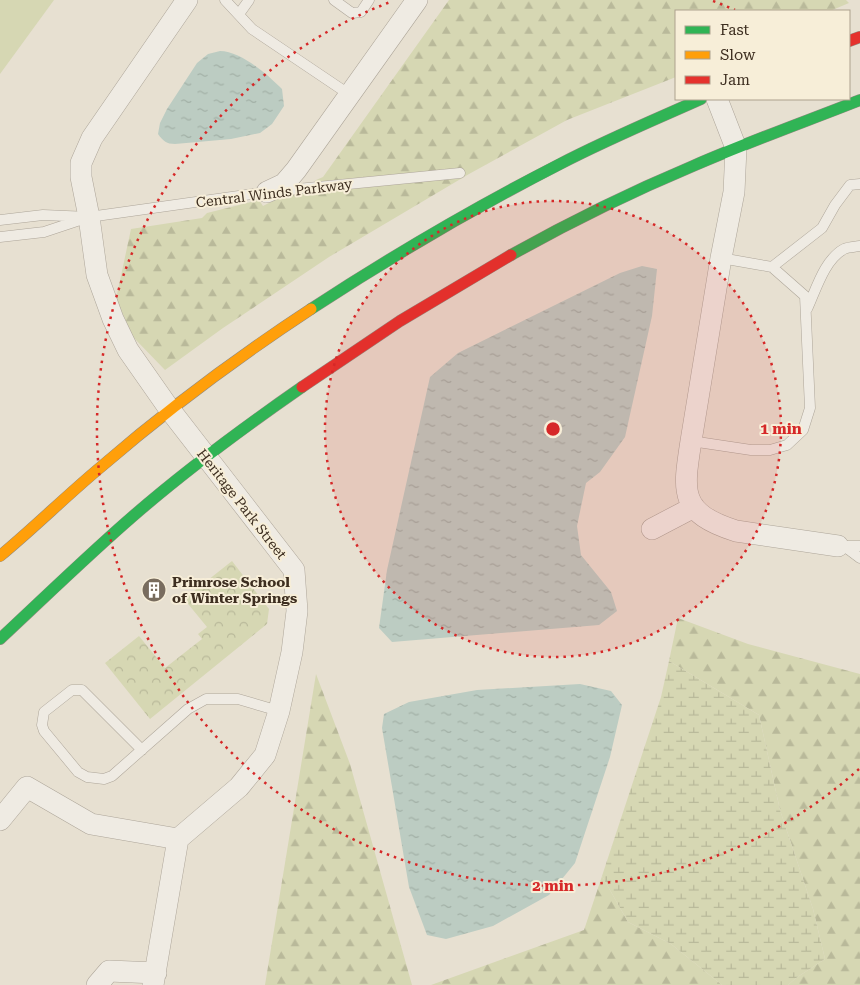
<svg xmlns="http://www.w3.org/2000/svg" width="860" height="985" font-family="'Roboto Serif',serif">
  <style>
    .grass { fill: #d6d7b3 }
    .forest { fill: url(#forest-firs) }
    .wetland { fill: url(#wetland-marsh) }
    .park { fill: url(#park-crowns) }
    .water { fill: url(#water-ripples) }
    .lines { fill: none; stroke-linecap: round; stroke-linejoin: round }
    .lane-casing { stroke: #ada599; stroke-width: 11 }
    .street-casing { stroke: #ada599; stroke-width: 22 }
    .fast-casing { stroke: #928b80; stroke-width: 12 }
    .slow-casing { stroke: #928b80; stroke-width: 12 }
    .jam-casing { stroke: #928b80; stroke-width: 12 }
    .lane { stroke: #efebe3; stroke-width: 10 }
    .street { stroke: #efebe3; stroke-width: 21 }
    .fast { stroke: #30b455; stroke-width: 11 }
    .slow { stroke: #ff9f0a; stroke-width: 11 }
    .jam { stroke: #e5322d; stroke-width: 11 }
    .ring { fill: none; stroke: #d62828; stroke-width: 2.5; stroke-dasharray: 2.5 5 }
    .labels { text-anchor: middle; stroke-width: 4; stroke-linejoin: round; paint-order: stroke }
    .street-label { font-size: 14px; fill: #3d2e20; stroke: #f7eed8 }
    .poi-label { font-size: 14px; font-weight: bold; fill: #3d2e20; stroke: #f7eed8; text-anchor: start }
    .centre { fill: #d62828; stroke: #f7eed8; stroke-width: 2.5 }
    .ring-label { font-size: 15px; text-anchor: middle; font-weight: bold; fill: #d62828; stroke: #f7eed8; stroke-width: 4; stroke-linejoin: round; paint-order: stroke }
  </style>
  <defs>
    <pattern id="forest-firs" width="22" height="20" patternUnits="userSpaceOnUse" patternTransform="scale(1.25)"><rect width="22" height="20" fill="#d6d7b3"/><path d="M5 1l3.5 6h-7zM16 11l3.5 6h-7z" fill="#b9b99a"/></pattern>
    <pattern id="wetland-marsh" width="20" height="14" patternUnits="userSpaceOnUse" patternTransform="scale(1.25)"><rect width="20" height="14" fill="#d6d7b3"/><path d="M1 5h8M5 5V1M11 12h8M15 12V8" fill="none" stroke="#b9b99a"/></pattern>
    <pattern id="park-crowns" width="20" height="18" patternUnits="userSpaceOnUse" patternTransform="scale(1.25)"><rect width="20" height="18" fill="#d6d7b3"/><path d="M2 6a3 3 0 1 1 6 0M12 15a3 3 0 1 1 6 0" fill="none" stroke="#b9b99a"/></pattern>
    <pattern id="water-ripples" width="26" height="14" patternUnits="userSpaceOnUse" patternTransform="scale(1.25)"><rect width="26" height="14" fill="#bcccc2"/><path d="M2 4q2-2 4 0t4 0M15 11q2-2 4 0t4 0" fill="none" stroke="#a2b0a6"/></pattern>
  </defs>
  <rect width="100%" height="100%" fill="#e7e0d1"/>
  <path class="grass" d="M0 0H54L0 74Z"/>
  <path class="forest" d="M449 0H846L849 3 830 11H676V77L567 120 469 174 329 257 223 328 165 370 133 337 116 299 131 229 202 218 207 213 259 200 263 206 288 193 311 187 316 180 323 177Z
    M678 618 748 644 860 674V985H788L796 978 825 959 813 909 780 810 759 715 669 661Z
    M316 674 350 764 412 985H265Z
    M602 876 628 922 671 944 722 985H431L584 930Z"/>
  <path class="wetland" d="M669 661 759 715 780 810 813 909 825 959 796 978 788 985H722L671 944 628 922 602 876 661 697Z"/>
  <path class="park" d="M232 561 269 609 267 624 150 719 105 663 139 636 165 668 202 639 198 634 207 627 184 599Z"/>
  <path class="water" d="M220 51C241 51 268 75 282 89L284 106 272 124 260 133 231 139 175 144C167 144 163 141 158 134L160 123 167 109 197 63 208 54Z
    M642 266 657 269 652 316 625 437 600 472 586 483 577 526 581 555 611 592 617 611 599 625 392 642 379 628 387 570 430 377 458 353 620 273Z
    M580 684 611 691 622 705 610 757 575 863 549 895 493 926 446 939 427 935 409 887 382 728 384 714 409 702 477 690Z"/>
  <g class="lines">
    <defs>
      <path id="lane" d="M225 0 252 29 350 95
        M334 0 352 13 361 12 369 0
        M239 14 249 0
        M0 220 43 215 89 217 267 192 460 173
        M0 237 44 232 83 219
        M772 267 822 228 835 205 850 185 860 184
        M807 309C816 290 824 260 844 249 849 247 855 247 860 246
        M691 441 751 450H770L787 445 803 430 810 408 805 296 772 267 721 258
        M838 546 848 549 860 558
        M841 546H860
        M142 750 82 690H72L44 712 42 725 44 731 78 772 87 777 104 779 112 776 188 709 206 699H238L279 711"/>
      <path id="street" d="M717 99 736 148 734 192 721 258 691 441C683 492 679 513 736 531L838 546
        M267 192 284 184 296 170 417 0
        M652 529 694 507
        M0 820 27 787 91 824 178 839
        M97 985 109 971 156 973
        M153 985 178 839 239 787 265 755 279 711 292 652 297 611 294 570 170 410 128 350 113 319 97 275 89 217 81 177V163L92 138 187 0"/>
      <path id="fast" d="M511 255C570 222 631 192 693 166 748 142 804 122 860 100
        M311 309C392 256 474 208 560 164 606 140 654 120 701 99
        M0 639C44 598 87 556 132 517 186 470 243 428 302 387"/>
      <path id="slow" d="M0 556C35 527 67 495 102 466 168 409 238 357 311 309"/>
      <path id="jam" d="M849 41 860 37
        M302 387 400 321 511 255"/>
    </defs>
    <use href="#lane" class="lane-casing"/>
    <use href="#street" class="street-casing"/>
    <use href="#fast" class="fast-casing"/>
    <use href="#slow" class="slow-casing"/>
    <use href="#jam" class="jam-casing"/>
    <use href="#lane" class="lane"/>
    <use href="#street" class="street"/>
    <use href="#fast" class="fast"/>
    <use href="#slow" class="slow"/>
    <use href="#jam" class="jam"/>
  </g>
  <circle cx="553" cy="429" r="228" fill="#d62828" fill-opacity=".12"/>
  <g class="ring">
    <circle cx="553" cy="429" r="228"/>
    <path d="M859 769A457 457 0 1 1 393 1M713 1A457 457 0 0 1 735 10"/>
  </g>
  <defs>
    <symbol id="building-disc" viewBox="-11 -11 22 22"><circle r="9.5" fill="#786c5e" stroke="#f7eed8"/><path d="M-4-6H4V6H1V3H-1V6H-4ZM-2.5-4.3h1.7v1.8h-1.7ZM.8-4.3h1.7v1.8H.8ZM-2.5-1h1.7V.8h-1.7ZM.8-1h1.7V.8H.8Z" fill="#fff"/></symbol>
  </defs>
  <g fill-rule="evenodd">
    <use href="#building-disc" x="140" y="576" width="28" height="28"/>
  </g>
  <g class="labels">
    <g class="street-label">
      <text transform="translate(274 193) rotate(-7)" y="5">Central Winds Parkway</text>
      <text transform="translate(242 504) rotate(52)" y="5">Heritage Park Street</text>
    </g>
    <g class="poi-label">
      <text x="172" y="587">Primrose School<tspan x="172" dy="16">of Winter Springs</tspan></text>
    </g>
  </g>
  <circle cx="553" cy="429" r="8" class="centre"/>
  <g class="ring-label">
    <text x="781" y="434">1 min</text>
    <text x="553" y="891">2 min</text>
  </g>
  <rect x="675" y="10" width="175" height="90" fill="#f7eed8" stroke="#ada18e"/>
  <rect x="685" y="26" width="25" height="8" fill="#30b455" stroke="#ada18e"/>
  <text x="720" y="35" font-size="15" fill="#3d2e20">Fast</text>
  <rect x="685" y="51" width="25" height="8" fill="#ff9f0a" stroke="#ada18e"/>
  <text x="720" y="60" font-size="15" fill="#3d2e20">Slow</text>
  <rect x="685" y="76" width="25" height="8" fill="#e5322d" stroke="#ada18e"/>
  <text x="720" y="85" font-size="15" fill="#3d2e20">Jam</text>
</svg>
